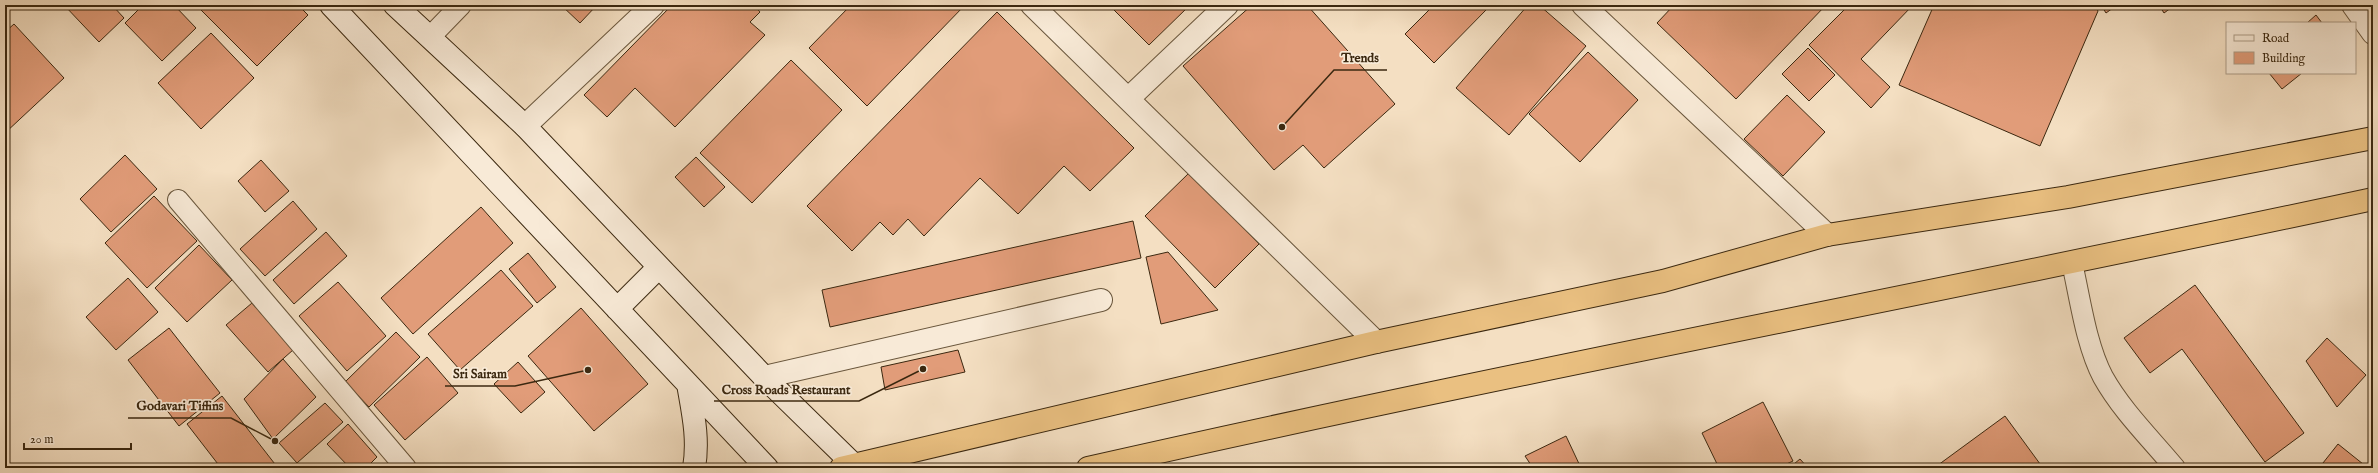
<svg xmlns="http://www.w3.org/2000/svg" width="2378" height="473" font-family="'IM FELL English',serif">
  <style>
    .building { fill: #e19c79; stroke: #3b2810 }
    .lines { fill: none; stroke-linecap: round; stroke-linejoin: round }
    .lane-casing { stroke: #69563c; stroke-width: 22 }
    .street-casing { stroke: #69563c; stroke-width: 24 }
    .secondary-casing { stroke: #3b2810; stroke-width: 24 }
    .highway-casing { stroke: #3b2810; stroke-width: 24 }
    .lane { stroke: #f8ead7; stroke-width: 20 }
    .street { stroke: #f8ead7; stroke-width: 22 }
    .secondary { stroke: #f8ead7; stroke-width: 22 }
    .highway { stroke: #eac081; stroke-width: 22 }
    .leader { fill: none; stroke: #3b2810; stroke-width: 1.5 }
    .callout-dot { fill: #3b2810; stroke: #f8ead7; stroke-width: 1.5 }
    .callout-label { font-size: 13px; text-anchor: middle; font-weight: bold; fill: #3b2810; stroke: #f8ead7; stroke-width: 3.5; stroke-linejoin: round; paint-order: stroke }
  </style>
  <rect width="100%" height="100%" fill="#f4dfc2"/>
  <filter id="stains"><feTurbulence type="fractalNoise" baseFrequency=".005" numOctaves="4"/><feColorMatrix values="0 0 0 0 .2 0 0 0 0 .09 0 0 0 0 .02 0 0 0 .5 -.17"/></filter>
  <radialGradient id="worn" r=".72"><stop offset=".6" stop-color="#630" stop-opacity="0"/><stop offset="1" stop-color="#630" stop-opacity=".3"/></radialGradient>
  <path class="building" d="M64 5H112L124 18 99 42Z
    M143 5H174L196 28 162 61 125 23Z
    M196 5H298L308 15 257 66Z
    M561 5H597L580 23Z
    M672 5H754L760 12 750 22 765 35 675 127 635 88 607 117 584 95Z
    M851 5H965L867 106 809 48Z
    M1109 5H1187L1188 7 1149 45Z
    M1252 5H1307L1395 104 1324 168 1303 145 1274 170 1183 66Z
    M1434 5H1481L1486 10 1434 63 1405 34Z
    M1528 5H1539L1586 46 1509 135 1456 88Z
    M1674 5H1826L1736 99 1657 23Z
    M1849 5H1913L1861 59 1890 87 1871 108 1809 45Z
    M1934 5H2095L2098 11 2040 146 1899 85Z
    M2101 5H2117L2106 13Z
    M2159 5H2175L2164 13Z
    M997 12 1134 148 1090 191 1064 166 1018 214 980 178 924 236 908 219 893 235 880 222 852 251 807 206Z
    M2316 15 2322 23H2307Z
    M14 24 64 78 5 133V32Z
    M211 33 254 78 201 129 158 83Z
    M1808 48 1835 75 1809 101 1782 74Z
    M1588 52 1638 100 1580 162 1529 114Z
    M791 60 842 110 752 203 700 153Z
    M2269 73H2302L2282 89Z
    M1787 95 1825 132 1783 176 1744 139Z
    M125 155 157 189 111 232 80 199Z
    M696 157 725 187 704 207 675 177Z
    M261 160 289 191 265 212 238 181Z
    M1190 172 1259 244 1215 288 1145 216Z
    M154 196 197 241 147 288 105 243Z
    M293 201 317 229 265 276 240 249Z
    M481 207 513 243 413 334 381 298Z
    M1133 221 1141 258 830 327 822 290Z
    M326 232 347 256 294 304 273 280Z
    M199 245 232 280 187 322 155 288Z
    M1168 252 1218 310 1161 324 1146 257Z
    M528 253 556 287 537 303 509 269Z
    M501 270 533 306 460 370 428 334Z
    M128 278 158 312 116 350 86 317Z
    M338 282 386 336 347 371 299 316Z
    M2195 285 2304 433 2265 462 2182 349 2150 373 2124 338Z
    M252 303 293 350 268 372 226 325Z
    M581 308 648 384 594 431 528 356Z
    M169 328 220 393 179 426 128 360Z
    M396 332 420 357 369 407 345 382Z
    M2327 338 2366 375 2337 407 2306 361Z
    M958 350 965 372 885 390 881 367Z
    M427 357 458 393 405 440 374 405Z
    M283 359 316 397 273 439 244 399Z
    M518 362 545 392 521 413 494 384Z
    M222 396 278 468H221L187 424Z
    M1763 402 1793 461 1778 468H1719L1702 433Z
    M325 403 343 422 297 463 279 443Z
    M2005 416 2043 468H1934Z
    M348 424 377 457 366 468H350L327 444Z
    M1566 436 1581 468H1533L1525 456Z
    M2338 444 2368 468H2319Z
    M1800 459 1808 468H1789Z"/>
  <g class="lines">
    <defs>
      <path id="lane" d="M430 37 461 5
        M178 200 406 468
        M2072 263C2080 298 2086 345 2103 377 2122 411 2151 439 2175 468"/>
      <path id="street" d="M1032 5 1376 342
        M1583 5 1827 235
        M2353 5 2373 33
        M1128 99 1227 5
        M525 126 653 5
        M764 377 1101 300"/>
      <path id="secondary" d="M331 5 767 468
        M395 5 525 126 764 377 854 465
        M617 309 659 267
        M688 384C693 413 699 439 694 468"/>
      <path id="highway" d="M841 468 1376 342 1663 281 1827 235 2068 197 2373 138
        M1088 468C1515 371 1945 291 2373 199"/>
    </defs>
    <use href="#lane" class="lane-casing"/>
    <use href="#street" class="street-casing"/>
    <use href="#secondary" class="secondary-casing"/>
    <use href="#highway" class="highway-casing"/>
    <use href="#lane" class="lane"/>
    <use href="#street" class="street"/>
    <use href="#secondary" class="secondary"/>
    <use href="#highway" class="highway"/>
  </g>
  <path class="leader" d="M1282 127L1334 70H1387M588 370L515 386H445M923 369L859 401H714M275 441L231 418H128"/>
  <g class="callout-dot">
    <circle cx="1282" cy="127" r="4"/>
    <circle cx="588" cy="370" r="4"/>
    <circle cx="923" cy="369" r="4"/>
    <circle cx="275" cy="441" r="4"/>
  </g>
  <g class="callout-label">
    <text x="1360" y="62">Trends</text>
    <text x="480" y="378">Sri Sairam</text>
    <text x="786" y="394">Cross Roads Restaurant</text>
    <text x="180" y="410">Godavari Tiffins</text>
  </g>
  <rect width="2378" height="473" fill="none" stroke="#f4dfc2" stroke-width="20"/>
  <rect x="6" y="6" width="2366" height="461" fill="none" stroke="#3b2810" stroke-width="2"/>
  <rect x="10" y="10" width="2358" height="453" fill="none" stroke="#3b2810"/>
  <rect x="2226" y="22" width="130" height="52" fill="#f8ead7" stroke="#ac9c87"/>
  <rect x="2234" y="35" width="20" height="6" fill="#f8ead7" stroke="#ac9c87"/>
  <text x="2262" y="42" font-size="12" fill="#3b2810">Road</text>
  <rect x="2234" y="52" width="20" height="12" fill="#e19c79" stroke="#ac9c87"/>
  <text x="2262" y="62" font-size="12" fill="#3b2810">Building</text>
  <path d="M24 443v6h107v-6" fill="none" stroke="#3b2810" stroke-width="2"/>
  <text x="30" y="443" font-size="12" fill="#3b2810" stroke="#f8ead7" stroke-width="3" paint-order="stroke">20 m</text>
  <rect width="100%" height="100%" filter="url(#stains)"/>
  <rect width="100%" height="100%" fill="url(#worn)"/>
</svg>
